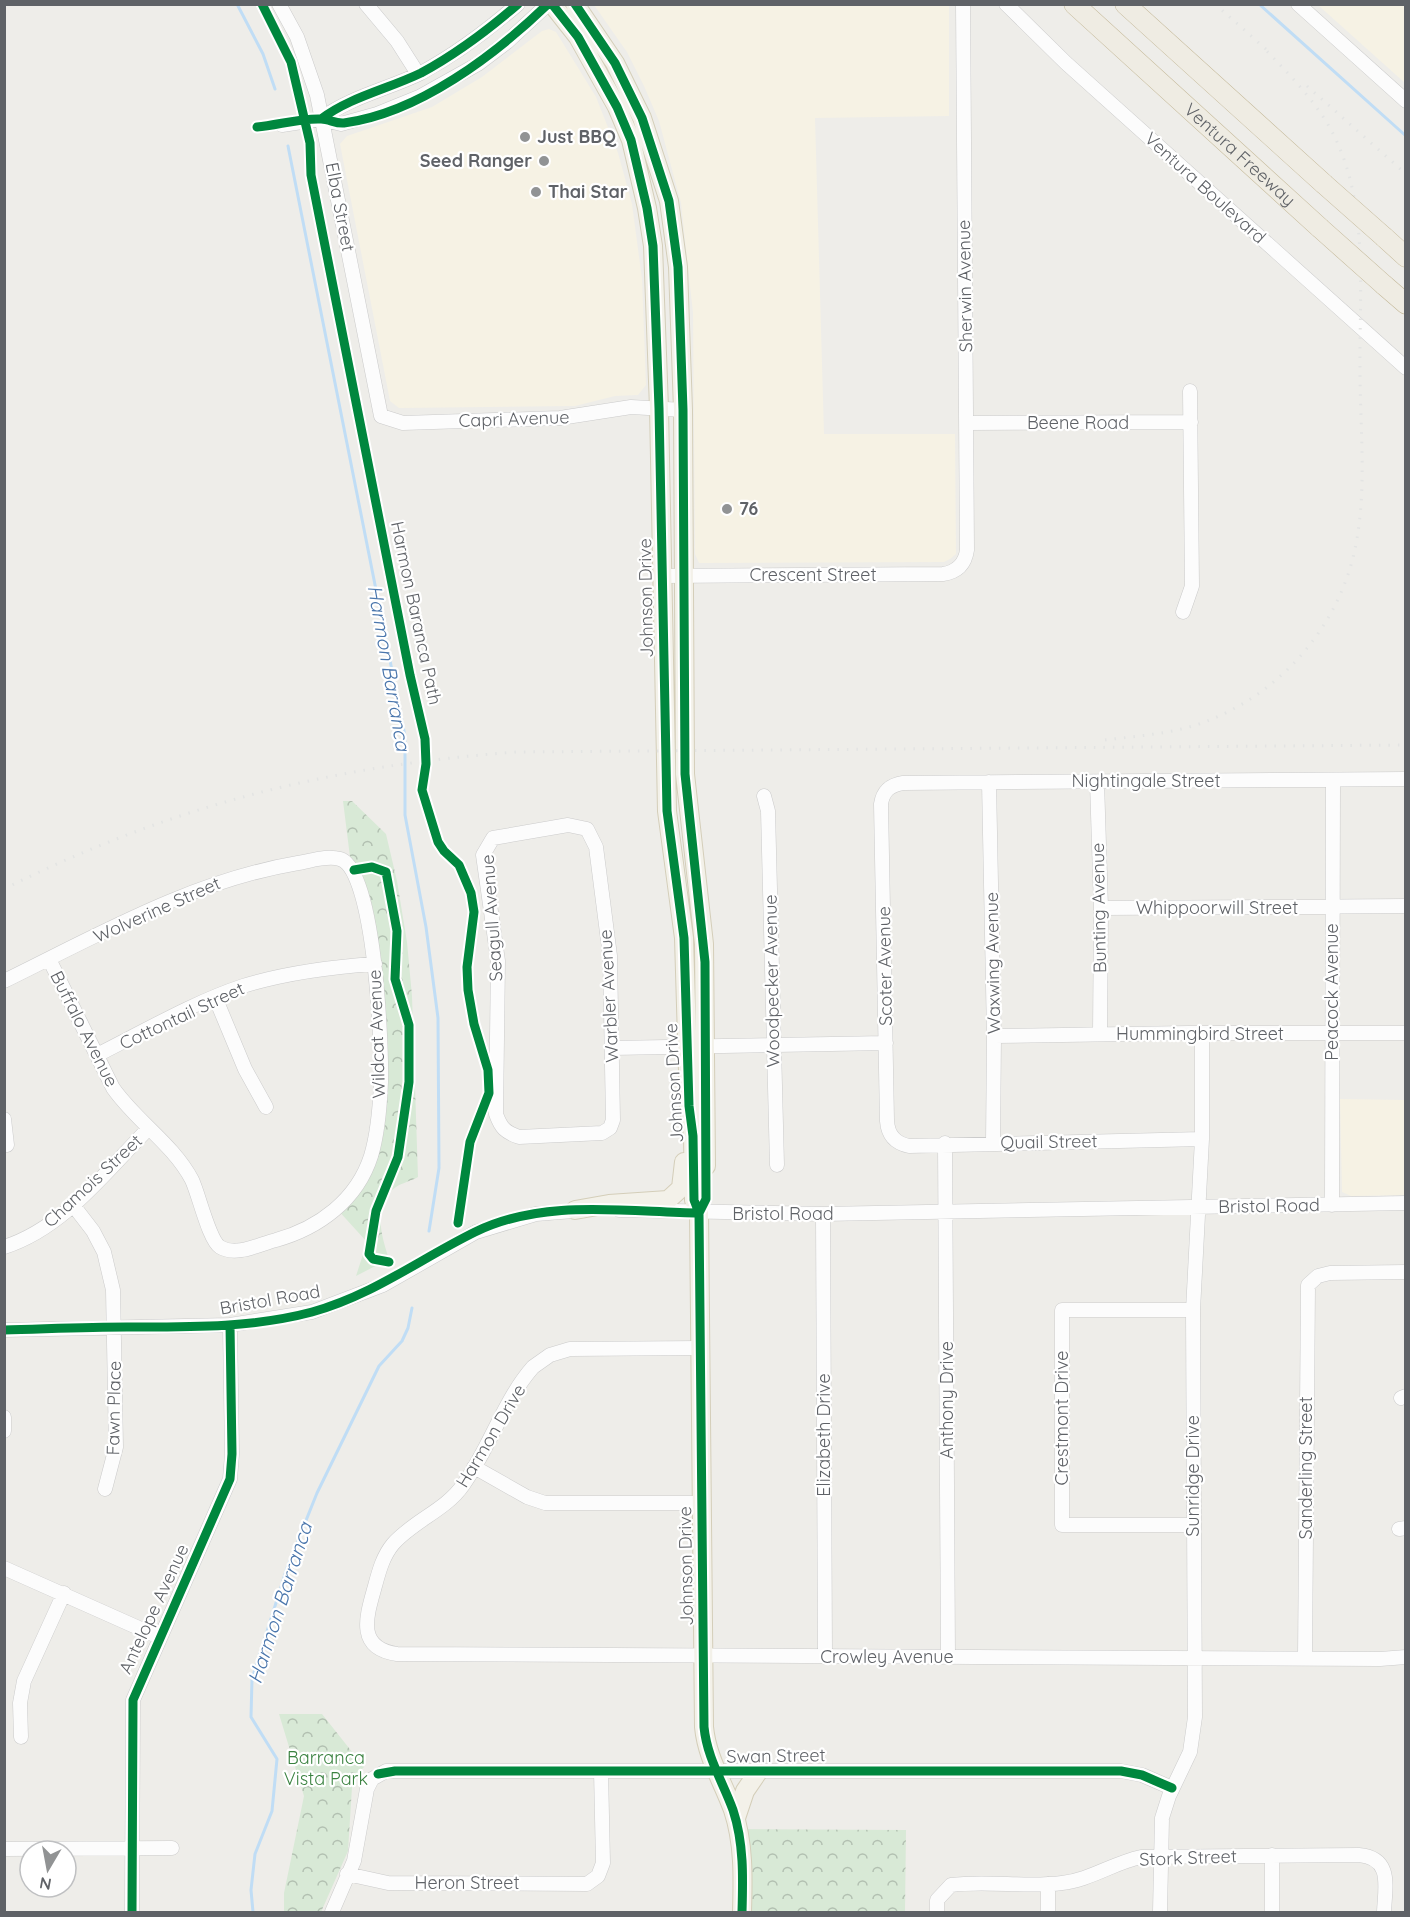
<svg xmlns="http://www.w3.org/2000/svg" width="1410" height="1917" font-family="Quicksand,sans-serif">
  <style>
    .commercial { fill: #f6f2e4 }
    .forest { fill: url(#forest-crowns) }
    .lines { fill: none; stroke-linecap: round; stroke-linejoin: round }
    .stream { stroke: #c0ddf5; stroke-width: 3 }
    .minor-casing { stroke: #cbcbcb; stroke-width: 15 }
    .major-casing { stroke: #d4ceb9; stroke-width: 20 }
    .highway-casing { stroke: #c4b898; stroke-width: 21 }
    .minor { stroke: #fcfcfc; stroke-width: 14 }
    .major { stroke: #f3f1e9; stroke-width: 18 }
    .highway { stroke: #efece3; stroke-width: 20 }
    .rail { stroke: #e3e4e3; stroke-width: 3; stroke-dasharray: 1.5 8; stroke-linecap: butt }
    .highway-bridge-casing { stroke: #c4b898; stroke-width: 21; stroke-linecap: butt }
    .highway-bridge { stroke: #efece3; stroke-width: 20 }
    .cycleway-casing { stroke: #fff; stroke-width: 13 }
    .cycleway { stroke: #00873e; stroke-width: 9 }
    .poi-dot { fill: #919394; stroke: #fff; stroke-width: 2 }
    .labels { text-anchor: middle; stroke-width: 4.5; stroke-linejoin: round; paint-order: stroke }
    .poi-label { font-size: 18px; font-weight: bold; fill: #5f6267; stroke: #fff; text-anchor: start }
    .street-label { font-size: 18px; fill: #5f6267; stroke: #fff }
    .park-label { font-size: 18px; fill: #3a8240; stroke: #fff }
    .water-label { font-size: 20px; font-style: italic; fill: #4a76ac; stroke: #fff }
  </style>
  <defs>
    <pattern id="forest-crowns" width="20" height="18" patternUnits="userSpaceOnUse" patternTransform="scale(1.5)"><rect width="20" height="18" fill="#d8e9d6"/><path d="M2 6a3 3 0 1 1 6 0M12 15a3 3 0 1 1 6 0" fill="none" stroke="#b2c0b1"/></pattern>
  </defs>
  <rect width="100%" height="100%" fill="#eeede9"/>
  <path class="commercial" d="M594 5H949V116L815 118 824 434H955L956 554 950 559 944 562 699 563 695 554 693 313 681 203 659 121 644 86 627 52Z
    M1318 5H1405V83Z
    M549 29 556 32 596 97 618 153 632 204 642 279 646 385 638 395 615 396 575 406 399 408 390 401 340 144 347 136 432 107 482 77 542 31Z
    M1340 1099 1405 1100V1195L1351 1196 1342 1192Z"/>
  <path class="forest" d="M343 801H352L386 834 397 881 407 942 412 996 418 1177C411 1181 402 1183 396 1187 371 1203 382 1238 389 1259L356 1276 367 1242 336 1208 349 1195 375 1139V964L351 865Z
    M279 1714H322L364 1767 356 1775 352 1787 348 1851 321 1912H284V1893L304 1796Z
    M738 1829 906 1830 905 1912H742Z"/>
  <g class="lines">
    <path class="stream" d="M237 4 263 54 275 89
      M1259 4 1406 136
      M288 146 405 736V815L426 927 438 1018 439 1168 429 1231
      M253 1912 251 1890 255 1854 272 1811 277 1759 251 1717 252 1679 287 1568 317 1493 379 1366 402 1341 408 1328 412 1308"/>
    <defs>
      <path id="minor" d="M279 4 297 37 317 95 381 416 403 423 560 418 631 407 683 410
        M366 4 397 41 418 74
        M1006 4 1066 63 1406 368
        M1298 4 1406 101
        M321 119C350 97 388 89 421 73 456 54 488 30 518 4
        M282 125 321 119 341 124 377 114 419 97 478 64 507 42 548 4
        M966 423 1191 422
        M662 576 943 574C957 572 965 564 967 550L963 4
        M1183 612 1192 586 1190 391
        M989 782 994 1036 993 1143
        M1097 782 1101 908 1100 1034
        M764 796 768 811 777 1165
        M568 825 587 829 596 847 610 956 613 1120 610 1128 602 1133 519 1137C505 1132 501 1128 496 1114L498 961 483 855 493 838Z
        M1101 908 1406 906
        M4 981C100 934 192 881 298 863 311 861 327 855 340 859 375 869 382 1047 381 1082 380 1106 378 1133 371 1156 357 1200 319 1228 276 1240 260 1244 236 1257 220 1247 209 1240 199 1195 192 1180 173 1144 136 1121 113 1088L49 959
        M215 997 245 1069 266 1107
        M994 1036 1189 1033H1406
        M612 1048 886 1043
        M97 1055C145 1031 192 1003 243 986 285 973 331 967 375 964
        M4 1119 7 1145
        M1202 1139 909 1146C895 1143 888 1135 887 1121L881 804C883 791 890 785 903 783L1406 779
        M945 1143 948 1657
        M73 1205 93 1231 104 1252 113 1290 116 1447 105 1489
        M1332 1205 1333 780
        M619 1210 823 1214 1406 1203
        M823 1214 825 1657
        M4 1247C64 1228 106 1171 149 1128
        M4 1330 230 1325 312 1312 383 1285 476 1232 536 1214 585 1210
        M700 1348 570 1349 550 1355 533 1367C503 1401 490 1448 463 1485 446 1510 413 1521 393 1544 383 1556 379 1571 375 1586 367 1615 355 1648 397 1654L1380 1659 1406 1657
        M1401 1398 1406 1396
        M4 1417V1431
        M474 1467 527 1497 545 1503H702
        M1193 1525H1062V1310H1193
        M1399 1529 1406 1528
        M4 1568 159 1637
        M1305 1658 1308 1285 1318 1276 1330 1273 1406 1272
        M21 1737 20 1703 24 1681 64 1593
        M4 1849 172 1848
        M347 1874 388 1883 587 1884 598 1876 603 1863 601 1771
        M1048 1884V1912
        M132 1912 133 1700 230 1479 232 1454 230 1325
        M332 1912 354 1861 367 1789 372 1779 386 1771H1121L1142 1775 1172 1788
        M937 1912V1900L951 1885C988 1880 1026 1888 1062 1883 1090 1880 1113 1863 1141 1857L1359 1855C1393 1858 1385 1887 1384 1912
        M1160 1912 1162 1818 1169 1796 1190 1752 1195 1717 1193 1310 1202 1139V1033
        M1272 1912V1855"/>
      <path id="major" d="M552 4 578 37 617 107 631 140 647 208 653 246 659 408 667 811 684 938 689 1106 693 1136 694 1200 699 1213 704 1727C707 1758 723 1782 733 1810 744 1843 743 1878 742 1912
        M575 4 615 63 642 118 669 201 678 267 683 410 685 774 704 944 706 1166
        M575 1210 609 1204 668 1200 681 1188 684 1162
        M736 1818 745 1791 758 1772"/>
      <g id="highway">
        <path id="s1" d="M1074 4 1320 228"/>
        <path d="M1125 4 1324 184"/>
        <path d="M1384 237 1406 257"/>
        <path d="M1384 285 1406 304"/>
      </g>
    </defs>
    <use href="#minor" class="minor-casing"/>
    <use href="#major" class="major-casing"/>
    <use href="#highway" class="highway-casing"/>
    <use href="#minor" class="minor"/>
    <use href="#major" class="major"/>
    <use href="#highway" class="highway"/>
    <path class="rail" d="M1215 4 1267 50
      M1307 86 1406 174
      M1105 740C1137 736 1169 734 1199 724 1283 695 1346 620 1358 532 1366 480 1360 423 1360 370 1359 287 1371 191 1324 118 1306 91 1284 69 1262 46
      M4 889C173 805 329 766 516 752L1406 745"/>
    <defs>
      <path id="highway-bridge" d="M1324 184 1384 237
        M1320 228 1384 285"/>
    </defs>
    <use href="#highway-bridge" class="highway-bridge-casing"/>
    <use href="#highway-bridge" class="highway-bridge"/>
    <defs>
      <path id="cycleway" d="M262 4 291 62 310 143 311 175 410 675 425 739 426 764 422 790 438 842 444 851 459 865 471 893 474 912 467 967 468 990 474 1024 488 1070 489 1093 470 1142 458 1223
        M552 4 578 37 617 107 631 140 647 208 653 246 659 408 667 811 684 938 689 1106 693 1136 694 1200 699 1213 704 1727C707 1758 723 1782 733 1810 744 1843 743 1878 742 1912
        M575 4 615 63 642 118 669 201 678 267 683 410 685 774 705 962 706 1199 699 1213
        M321 119C350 97 388 89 421 73 456 54 488 30 518 4
        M257 127C278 125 301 118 321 119 329 119 336 124 344 123 419 113 495 55 548 4
        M354 870 372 867 386 872 397 931 395 979 409 1025V1082L398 1157 376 1211 369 1254 373 1259 389 1262
        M4 1330C45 1329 86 1327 127 1327 189 1327 252 1328 312 1312 373 1295 420 1259 475 1232 544 1198 626 1212 699 1213
        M378 1774 395 1771H1121L1142 1775 1172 1788
        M132 1912 133 1700 230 1479 232 1454 230 1325"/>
    </defs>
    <use href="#cycleway" class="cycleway-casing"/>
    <use href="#cycleway" class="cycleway"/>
  </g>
  <g class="poi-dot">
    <circle cx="525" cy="137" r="6"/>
    <circle cx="544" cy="161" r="6"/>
    <circle cx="536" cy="192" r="6"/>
    <circle cx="727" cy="509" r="6"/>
  </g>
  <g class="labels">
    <g class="poi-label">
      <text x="537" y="143">Just BBQ</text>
      <text x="532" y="167" text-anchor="end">Seed Ranger</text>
      <text x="548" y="198">Thai Star</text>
      <text x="739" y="515">76</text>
    </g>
    <g class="street-label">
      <text dy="6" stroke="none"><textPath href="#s1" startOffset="224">Ventura Freeway</textPath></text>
      <text transform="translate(1205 188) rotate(42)" y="6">Ventura Boulevard</text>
      <text transform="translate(340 207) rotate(79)" y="6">Elba Street</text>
      <text transform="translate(965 286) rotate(-91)" y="6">Sherwin Avenue</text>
      <text transform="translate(514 419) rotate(-2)" y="6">Capri Avenue</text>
      <text x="1078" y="429">Beene Road</text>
      <text x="813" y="581">Crescent Street</text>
      <text transform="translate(646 598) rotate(-91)" y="6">Johnson Drive</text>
      <text transform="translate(416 613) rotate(78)" y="6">Harmon Baranca Path</text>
      <text x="1146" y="787">Nightingale Street</text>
      <text transform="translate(1099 908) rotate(-91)" y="6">Bunting Avenue</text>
      <text x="1217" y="914">Whippoorwill Street</text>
      <text transform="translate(157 910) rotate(-24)" y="6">Wolverine Street</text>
      <text transform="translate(492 918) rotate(-94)" y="6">Seagull Avenue</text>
      <text transform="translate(993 963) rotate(-91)" y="6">Waxwing Avenue</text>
      <text transform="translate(885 966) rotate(-91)" y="6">Scoter Avenue</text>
      <text transform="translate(772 981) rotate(-91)" y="6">Woodpecker Avenue</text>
      <text transform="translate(1332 992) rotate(-90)" y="6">Peacock Avenue</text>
      <text transform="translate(609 996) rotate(-93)" y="6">Warbler Avenue</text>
      <text transform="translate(182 1016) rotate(-25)" y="6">Cottontail Street</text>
      <text transform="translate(84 1029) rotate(63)" y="6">Buffalo Avenue</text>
      <text transform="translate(377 1034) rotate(-92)" y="6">Wildcat Avenue</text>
      <text x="1200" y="1040">Hummingbird Street</text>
      <text transform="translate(674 1083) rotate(-93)" y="6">Johnson Drive</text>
      <text transform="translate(1049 1142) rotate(-1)" y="6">Quail Street</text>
      <text transform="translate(93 1181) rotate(-43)" y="6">Chamois Street</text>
      <text transform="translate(1269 1206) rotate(-1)" y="6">Bristol Road</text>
      <text x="783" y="1220">Bristol Road</text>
      <text transform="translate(270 1300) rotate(-10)" y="6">Bristol Road</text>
      <text transform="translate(947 1400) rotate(-90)" y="6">Anthony Drive</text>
      <text transform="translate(114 1408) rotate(-89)" y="6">Fawn Place</text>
      <text transform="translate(1062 1418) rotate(-90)" y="6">Crestmont Drive</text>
      <text transform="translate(824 1435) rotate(-90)" y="6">Elizabeth Drive</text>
      <text transform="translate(491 1436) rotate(-59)" y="6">Harmon Drive</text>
      <text transform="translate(1306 1468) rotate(-90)" y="6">Sanderling Street</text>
      <text transform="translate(1193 1476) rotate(-90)" y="6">Sunridge Drive</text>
      <text transform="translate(686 1566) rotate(-91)" y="6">Johnson Drive</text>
      <text transform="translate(154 1609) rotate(-65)" y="6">Antelope Avenue</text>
      <text x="887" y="1663">Crowley Avenue</text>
      <text transform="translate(776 1756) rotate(-1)" y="6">Swan Street</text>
      <text transform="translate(1188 1858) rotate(-2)" y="6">Stork Street</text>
      <text x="467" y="1889">Heron Street</text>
    </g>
    <g class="park-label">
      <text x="326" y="1764">Barranca<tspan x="326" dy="21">Vista Park</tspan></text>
    </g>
    <g class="water-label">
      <text transform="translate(389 668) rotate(80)" y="7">Harmon Barranca</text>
      <text transform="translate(280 1603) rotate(-72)" y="7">Harmon Barranca</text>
    </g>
  </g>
  <rect width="1410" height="1917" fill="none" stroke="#5f6267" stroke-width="12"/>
  <g transform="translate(48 1869) rotate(190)"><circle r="28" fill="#ffffff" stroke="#bfc0c2" stroke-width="1.5"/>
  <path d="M0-4.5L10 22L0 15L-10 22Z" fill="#919394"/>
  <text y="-9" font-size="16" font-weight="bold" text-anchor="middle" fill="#5f6267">N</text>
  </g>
</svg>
